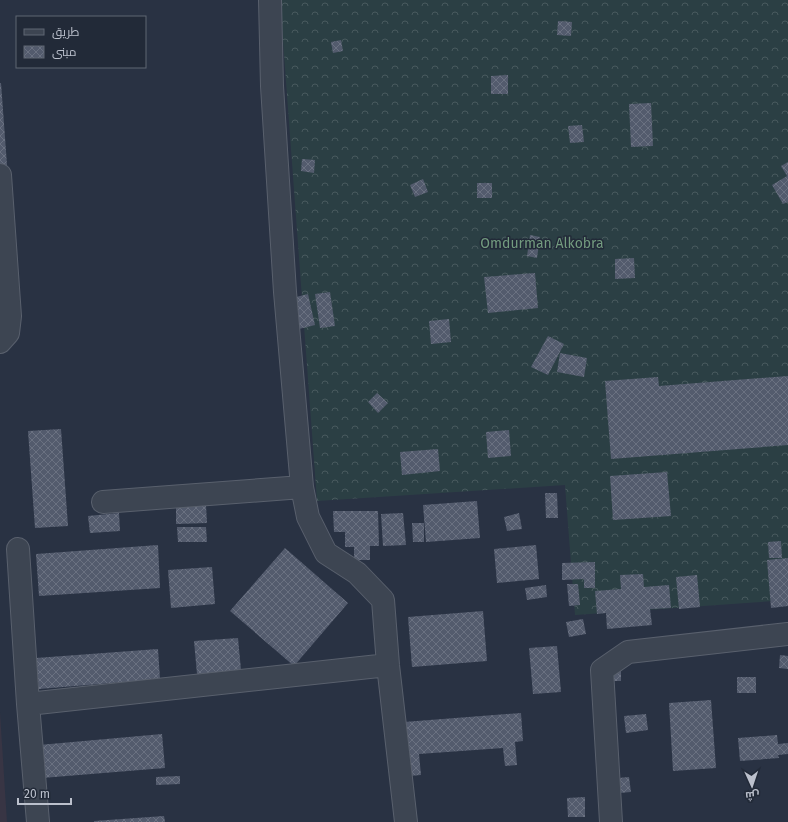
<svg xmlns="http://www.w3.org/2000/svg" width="788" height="822" font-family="'Fira Sans',Cairo,sans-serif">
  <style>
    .medical { fill: #383544 }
    .forest { fill: url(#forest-crowns) }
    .building { fill: url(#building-cross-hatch) }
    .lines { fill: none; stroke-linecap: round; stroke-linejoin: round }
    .minor-casing { stroke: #59606d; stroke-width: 24 }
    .minor { stroke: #3d4552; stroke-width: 22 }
    .labels { text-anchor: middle; stroke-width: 3; stroke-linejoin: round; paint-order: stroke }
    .park-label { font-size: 14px; fill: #739b7f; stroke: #222a38 }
  </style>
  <defs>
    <pattern id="forest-crowns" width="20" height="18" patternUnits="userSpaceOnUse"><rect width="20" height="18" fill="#2b3f44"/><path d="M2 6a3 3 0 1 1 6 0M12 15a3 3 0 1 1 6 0" fill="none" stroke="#48595e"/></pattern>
    <pattern id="building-cross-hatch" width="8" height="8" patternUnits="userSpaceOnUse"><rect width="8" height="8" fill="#535b6d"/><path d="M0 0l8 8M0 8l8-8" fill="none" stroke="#6a7181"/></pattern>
  </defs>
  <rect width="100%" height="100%" fill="#293243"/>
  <path class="medical" d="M0 712 7 822H0Z"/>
  <path class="forest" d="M280 0H788V600L575 615 565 485 317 501Z"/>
  <path class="building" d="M558 21 572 22 571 36 557 35Z
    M341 40 343 51 333 53 331 42Z
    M508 75V94H491V76Z
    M0 83H1L18 315 0 316Z
    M651 103 653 146 631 147 629 104Z
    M582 125 584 142 570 143 568 126Z
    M302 159 315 160 314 173 301 171Z
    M788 162V202L783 204 772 185 787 176 781 166Z
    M423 179 428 192 415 197 410 185Z
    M477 183H492V198H477Z
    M530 235 540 237 537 258 527 256Z
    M634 258 635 278 615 279V259Z
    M535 273 538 308 488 313 484 277Z
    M330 292 335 326 320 328 315 294Z
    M308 294 315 325 299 329 292 298Z
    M449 319 451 342 431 344 429 321Z
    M548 336 564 344 548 375 531 367Z
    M560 353 587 358 584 377 557 372Z
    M788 376V445L611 459 605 381 658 377 659 386Z
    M377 393 388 403 378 413 368 402Z
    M61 429 68 526 35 528 28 431Z
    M509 430 511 456 488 458 486 432Z
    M438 449 440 471 402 475 400 452Z
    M667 472 671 516 613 520 610 476Z
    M545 493H557L558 518H546Z
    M477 501 480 538 426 542 423 505Z
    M206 505 207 523 176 524V506Z
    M333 511H378L379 546H370V560H354V547H345V532H334Z
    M119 513 120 531 90 533 88 516Z
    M403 513 406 545 383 546 381 514Z
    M519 513 522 529 507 531 504 517Z
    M412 523H424V542H413Z
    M177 527H206L207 542H178Z
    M781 541 782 558H769L768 542Z
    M158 545 160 588 39 596 36 554Z
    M536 545 539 579 497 583 494 549Z
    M285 548 348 603 294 666 230 611Z
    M788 558V606L771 608 767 560Z
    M595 562V588H584V579L562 580V563Z
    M212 567 215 604 171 608 168 570Z
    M643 574 644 587 669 585 671 608 650 609 652 625 607 629 606 613 597 614 595 591 621 589 620 575Z
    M697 575 700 607 679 609 676 577Z
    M567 584H578L580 605 569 606Z
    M546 585 547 597 527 600 525 588Z
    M483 611 487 661 412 667 408 617Z
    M583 619 586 634 569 637 566 622Z
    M238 638 241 670 197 674 194 641Z
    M557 646 561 692 533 694 529 648Z
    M158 649 160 679 39 689 36 658Z
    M780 655 788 656V669L779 668Z
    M610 670H621V681H609Z
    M737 677H756V693H737Z
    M711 700 716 768 673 771 669 703Z
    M521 713 523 741 515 742 517 765 505 766 503 748 419 754 421 775 409 776 404 722Z
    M646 714 648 730 626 733 624 716Z
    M162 734 165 768 42 778 39 745Z
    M777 735 778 744 788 743V754L778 755 779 758 740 761 738 738Z
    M180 776V784L156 785V777Z
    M629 777 631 792 619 793 618 778Z
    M585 797V817H568L567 798Z
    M164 816 165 822H94V821Z"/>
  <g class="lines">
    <defs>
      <path id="minor" d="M270 0 272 86 285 292 302 487 308 517 326 553 357 573 383 600 388 665 406 822
        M0 175 10 316 8 333 0 342
        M103 502 302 487
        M18 549 28 704 38 822
        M28 704 388 665
        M611 822 602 670 628 652 788 634"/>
    </defs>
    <use href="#minor" class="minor-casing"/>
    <use href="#minor" class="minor"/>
  </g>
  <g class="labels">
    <g class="park-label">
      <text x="542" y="248">Omdurman Alkobra</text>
    </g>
  </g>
  <rect x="16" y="16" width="130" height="52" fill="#222a38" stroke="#5f6673"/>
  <rect x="24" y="29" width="20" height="6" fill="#3d4552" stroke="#5f6673"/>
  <text x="52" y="36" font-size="12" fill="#bbc0cc">طريق</text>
  <rect x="24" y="46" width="20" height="12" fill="url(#building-cross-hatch)" stroke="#5f6673"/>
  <text x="52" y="56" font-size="12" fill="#bbc0cc">مبنى</text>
  <g transform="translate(752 786) rotate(177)" stroke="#222a38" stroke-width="3" paint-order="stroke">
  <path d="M0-3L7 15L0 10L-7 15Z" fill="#bbc0cc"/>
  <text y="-6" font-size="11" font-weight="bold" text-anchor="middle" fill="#bbc0cc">ش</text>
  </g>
  <path d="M18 798v6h53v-6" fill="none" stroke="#bbc0cc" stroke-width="2"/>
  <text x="24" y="798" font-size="12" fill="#bbc0cc" stroke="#222a38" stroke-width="3" paint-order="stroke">20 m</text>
</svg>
